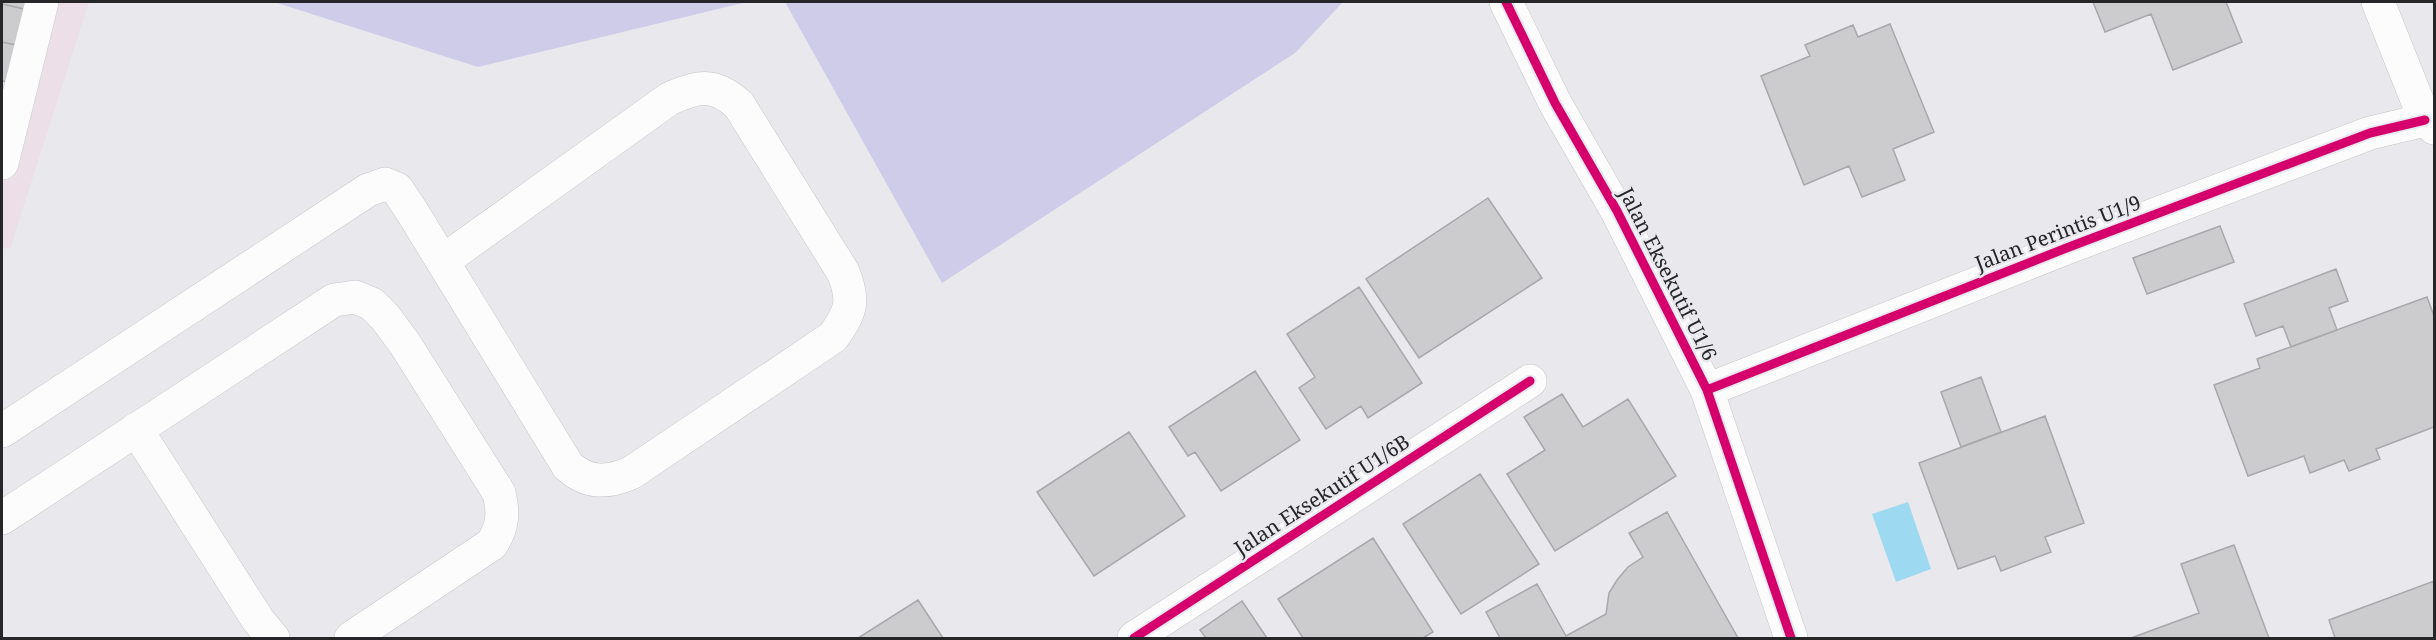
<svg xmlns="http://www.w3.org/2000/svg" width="2436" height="640" font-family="'Noto Serif',serif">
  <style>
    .commercial { fill: #ecdfe7 }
    .green { fill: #cecce9 }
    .water { fill: #9dd9f0 }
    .building { fill: #cccccf; stroke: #a8a8ab; stroke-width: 1.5 }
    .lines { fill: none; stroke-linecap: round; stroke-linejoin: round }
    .minor-casing { stroke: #c6c6c9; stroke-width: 34 }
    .minor { stroke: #fcfcfc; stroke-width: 33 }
    .cycleway-casing { stroke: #e8e8ee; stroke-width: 13 }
    .cycleway { stroke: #d6006c; stroke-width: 9 }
    .labels { text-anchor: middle; stroke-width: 5; stroke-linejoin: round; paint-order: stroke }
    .street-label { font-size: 20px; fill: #262628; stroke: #e8e8ee }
  </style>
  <rect width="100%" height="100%" fill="#e9e9ed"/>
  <path class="commercial" d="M2 2H89L10 249 2 247Z"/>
  <path class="green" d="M274 2H747L478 67Z
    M785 2H1343L1295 53 942 283Z"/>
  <path class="water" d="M1908 502 1931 569 1896 582 1872 514Z"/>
  <path class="building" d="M2 2H26L24 9 2 4Z
    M2093 2H2226L2242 42 2173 70 2151 14 2105 32Z
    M2 4 24 9 16 45 2 42Z
    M1890 24 1934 132 1893 149 1905 180 1862 197 1849 166 1804 185 1761 76 1810 56 1805 45 1853 25 1858 37Z
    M2 42 16 45 8 82 2 81Z
    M1488 198 1542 278 1419 358 1366 279Z
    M2220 226 2234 262 2147 294 2133 258Z
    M2336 269 2348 301 2329 308 2337 330 2291 347 2283 326 2256 336 2244 304Z
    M1359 287 1422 383 1368 418 1361 406 1326 429 1299 388 1315 377 1287 334Z
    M2427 297 2434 316V427L2376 449 2380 459 2349 471 2344 460 2310 473 2304 456 2248 476 2214 385 2260 368 2257 359Z
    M1255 371 1300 440 1221 491 1195 452 1188 456 1169 427Z
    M1981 377 2001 432 1961 447 1941 392Z
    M1562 394 1583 427 1628 399 1676 476 1555 551 1507 474 1545 450 1524 417Z
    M2045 416 2084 523 2045 537 2051 552 2001 571 1995 556 1958 569 1919 463Z
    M1129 432 1185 516 1094 576 1037 492Z
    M1480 474 1539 564 1461 614 1403 524Z
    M1667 512 1738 638H1500L1486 612 1537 584 1566 636 1606 614 1609 593 1617 580 1628 567 1643 557 1629 533Z
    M1373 538 1433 632 1423 638H1303L1278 599Z
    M2234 545 2269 638H2131L2199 613 2181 564Z
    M2434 581V638H2335L2329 620Z
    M918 600 943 638H858Z
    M1242 601 1267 638H1206L1200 630Z"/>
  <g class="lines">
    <defs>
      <path id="minor" d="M1506 2 1555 103 1617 211 1707 390 1791 638
        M2378 2 2425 120 2434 128
        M2 163 42 2
        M1707 390 2069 247 2370 133 2425 120
        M136 429 258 620 273 638
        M2 431 368 190 385 184 397 189 411 210 568 466C588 484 607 483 631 473L833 337C851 312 855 301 843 272L739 105C714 82 697 86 669 99L443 261
        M2 518 334 300 355 297 372 304 385 317 405 344 499 493C504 513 503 526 492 544L351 638
        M1134 638 1530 381"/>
    </defs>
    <use href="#minor" class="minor-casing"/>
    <use href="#minor" class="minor"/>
    <defs>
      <path id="cycleway" d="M1506 2 1555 103 1617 211 1707 390 1791 638
        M1707 390 2069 247 2370 133 2425 120
        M1134 638 1530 381"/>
    </defs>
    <use href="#cycleway" class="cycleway-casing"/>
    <use href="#cycleway" class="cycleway"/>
  </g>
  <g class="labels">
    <g class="street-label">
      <text transform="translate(2058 233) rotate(-21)" y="7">Jalan Perintis U1/9</text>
      <text transform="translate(1668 274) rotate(63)" y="7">Jalan Eksekutif U1/6</text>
      <text transform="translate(1322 495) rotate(-33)" y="7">Jalan Eksekutif U1/6B</text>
    </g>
  </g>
  <rect width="2436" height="640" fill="none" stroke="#262628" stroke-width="6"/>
</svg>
